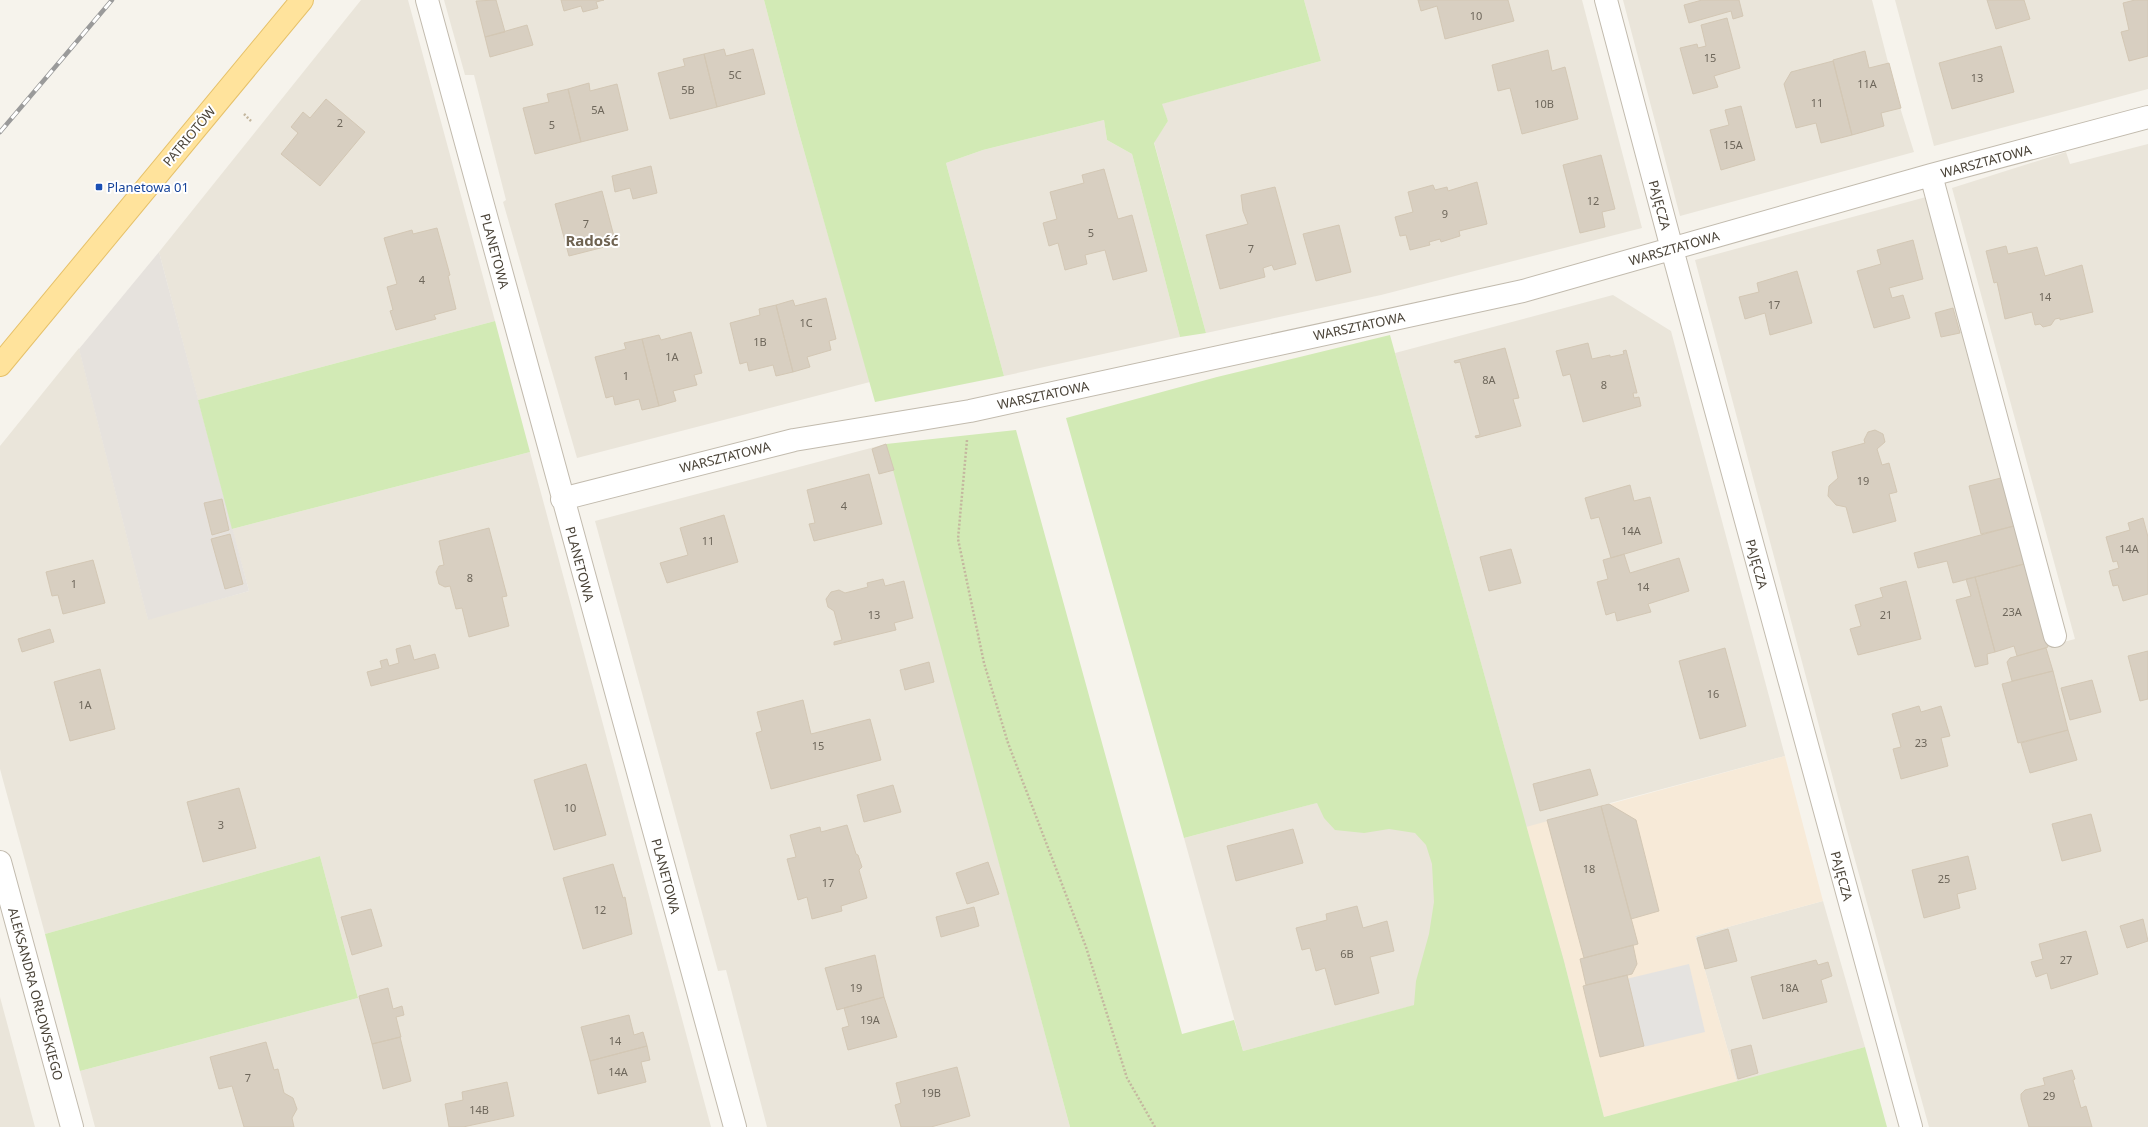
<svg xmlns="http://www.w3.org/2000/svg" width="2148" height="1127" font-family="'Noto Sans',sans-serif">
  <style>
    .residential { fill: #eae5da }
    .commercial { fill: #f7ead8 }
    .industrial { fill: #e6e2dd }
    .green { fill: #d2eab5 }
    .parking { fill: #e5e3e0 }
    .building { fill: #d8cfc1; stroke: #d3c7b4 }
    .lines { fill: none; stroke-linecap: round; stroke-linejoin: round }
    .minor-casing { stroke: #c2bbae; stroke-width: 24 }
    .major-casing { stroke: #e6c16a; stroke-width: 24 }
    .path { stroke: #c4b79f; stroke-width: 2.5; stroke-dasharray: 2 2; stroke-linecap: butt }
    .minor { stroke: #fff; stroke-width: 22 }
    .major { stroke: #ffe39c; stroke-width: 22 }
    .rail-casing { stroke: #9a9a9a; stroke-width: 4.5 }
    .rail { stroke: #fff; stroke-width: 3; stroke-dasharray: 9; stroke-linecap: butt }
    .transit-dot { fill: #1a4fb4; stroke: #fff; stroke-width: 1.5 }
    .labels { text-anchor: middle; stroke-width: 4; stroke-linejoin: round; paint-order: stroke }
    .number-label { font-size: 11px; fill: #6e675b }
    .street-label { font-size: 13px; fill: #4b4439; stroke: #fff }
    .transit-label { font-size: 13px; fill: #164399; stroke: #fff; text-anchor: start }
    .quarter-label { font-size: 15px; font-weight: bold; fill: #6e6250; stroke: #fff }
  </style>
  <rect width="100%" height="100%" fill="#f6f3ec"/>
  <path class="residential" d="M361 0H408L495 321 198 400 159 252Z
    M444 0H764L797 126 870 382 577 458 503 202 506 200 474 75H465Z
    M1304 0H1582L1642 228 1381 295 1206 333 1154 142 1168 121 1161 104 1321 61Z
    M1623 0H1872L1898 101 1914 152 1680 216Z
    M1895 0H2148V89L1934 146Z
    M1104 120 1107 140 1132 154 1180 337 1004 376 946 163 983 150Z
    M2148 144V1127H1929L1847 831 1695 260 1926 197 2048 646 2075 639 1952 188 2066 152 2070 164Z
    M1613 295 1671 331 1785 756 1547 820 1565 965 1243 1051 1184 838 1506 753 1395 353Z
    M79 348 148 619 249 591 232 529 530 452 711 1127H95L80 1071 358 998 320 856 45 934 0 769V446Z
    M886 444 894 470 1070 1127H767L726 970 718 971 595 521Z
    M1823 901 1865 1047 1737 1082 1695 936Z
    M0 997 35 1127H0Z"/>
  <path class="commercial" d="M1785 756 1823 901 1695 936 1737 1082 1604 1117 1565 965 1526 827Z"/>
  <path class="industrial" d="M159 252 249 591 148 620 79 349Z"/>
  <path class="green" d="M764 0H1304L1321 61 1162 104 1168 121 1154 143 1206 333 1180 337 1132 154 1107 140 1104 120 983 150 946 163 1004 376 875 402 797 126Z
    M495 321 530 452 232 529 198 400Z
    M1390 335 1565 965 1604 1117 1865 1047 1887 1127H1070L886 444 1016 430 1182 1034 1234 1020 1243 1051 1414 1005 1416 981 1429 934 1434 902 1432 864 1426 845 1415 833 1389 829 1364 833 1335 830 1324 818 1317 803 1184 838 1066 418 1217 377Z
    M320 856 358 998 80 1071 45 934Z"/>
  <path class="parking" d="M1689 964 1705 1032 1643 1047 1626 979Z"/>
  <path class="building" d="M496 0 505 32 485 37 476 1Z
    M561 0H604L596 2 598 8 583 12 581 6 564 11Z
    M1418 0H1508L1514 21 1445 39 1437 6 1421 11Z
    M1702 0H1739L1743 16 1733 19 1731 11 1689 23 1684 5Z
    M1987 0H2024L2030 19 1996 29Z
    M2135 0H2148V56L2129 61 2121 32 2129 30 2123 3Z
    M1727 18 1740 68 1714 76 1718 87 1693 94 1680 48 1697 44 1698 48 1706 46 1701 25Z
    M527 25 533 45 490 57 485 37Z
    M2001 46 2014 92 1952 109 1939 63Z
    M724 49 726 56 753 49 765 94 717 107 704 54Z
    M1548 50 1552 71 1565 67 1578 119 1522 134 1510 88 1498 91 1492 65Z
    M1865 51 1869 68 1889 63 1901 108 1881 113 1884 126 1852 135 1833 60Z
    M704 54 717 107 670 119 658 73 685 66 683 59Z
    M1833 61 1852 135 1821 143 1816 123 1796 128 1784 84 1791 72Z
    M589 83 590 91 617 84 628 130 581 142 568 89Z
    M568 89 581 142 535 154 523 108 549 102 547 94Z
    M326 99 365 132 320 186 281 154 298 133 291 127 303 112 310 118Z
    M1741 106 1755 160 1721 170 1710 130 1729 125 1725 110Z
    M1601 155 1615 209 1602 212 1605 227 1580 233 1563 165Z
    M651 166 657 193 633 199 630 188 615 192 612 176Z
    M1104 169 1118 219 1132 215 1147 271 1113 280 1105 250 1085 255 1087 264 1065 270 1058 243 1049 246 1043 223 1057 219 1050 192 1084 183 1082 175Z
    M1477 182 1487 224 1459 231 1460 236 1441 242 1440 239 1429 242 1430 245 1410 250 1406 235 1400 236 1395 217 1413 212 1408 192 1433 185 1435 190 1447 187 1448 191Z
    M1275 187 1296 264 1274 270 1272 265 1263 268 1265 277 1220 289 1206 235 1248 224 1243 211 1241 195Z
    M602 191 616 244 569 256 555 204Z
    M1339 225 1351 272 1316 281 1303 234Z
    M437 228 450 275 448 276 456 309 434 315 436 319 396 330 390 311 393 310 387 287 397 284 384 238 412 230 413 234Z
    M1913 240 1923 279 1889 288 1892 298 1903 295 1910 318 1874 328 1857 271 1881 264 1877 250Z
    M2006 246 2008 254 2037 247 2045 276 2082 265 2093 312 2060 320V318L2055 319 2051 325 2043 327 2040 324 2035 325 2032 312 2005 319 1997 282 1994 283 1986 251Z
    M1797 271 1812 323 1770 335 1765 313 1745 319 1739 297 1759 292 1757 283Z
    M826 298 836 339 829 341 831 350 807 357 810 367 793 372 776 305 793 300 795 306Z
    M776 305 793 372 776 376 773 365 749 371 747 362 740 364 730 323 760 315 759 309Z
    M1953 308 1960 333 1941 337 1935 313Z
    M691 332 702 373 694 375 697 385 673 391 676 401 659 406 642 339 659 335 661 340Z
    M642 339 659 406 642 410 639 399 615 405 613 396 606 398 595 357 626 349 624 343Z
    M1588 343 1592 359 1610 355V357L1624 354 1623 351 1626 350 1637 393H1633L1634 398 1639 397 1641 406 1583 422 1570 374 1563 376 1556 351Z
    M1505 348 1519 398 1513 399 1521 426 1476 438 1475 436 1480 435 1460 362 1455 363 1454 361Z
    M1875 430 1883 434 1885 442 1877 449 1882 465 1889 463 1897 492 1889 494 1896 521 1853 533 1846 507 1836 505 1828 496 1829 486 1838 478 1832 452 1865 443 1864 440 1868 432Z
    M886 444 894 470 879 474 872 449Z
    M869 474 882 524 814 541 809 524 815 523 807 490Z
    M2001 478 2014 526 1981 534 1969 486Z
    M1630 485 1634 501 1650 497 1662 543 1611 558 1599 517 1591 519 1585 498Z
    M222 499 229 530 212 535 204 503Z
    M724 515 738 562 667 583 660 563 688 555 680 528Z
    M2143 518 2148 537V594L2123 601 2118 585 2113 586 2109 571 2119 568 2117 561 2113 562 2106 537 2130 530 2128 523Z
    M2014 526 2024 564 1953 583 1947 561 1918 568 1914 553Z
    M489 528 507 596 502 597 509 626 469 637 462 608 456 609 450 586 445 587 439 584 436 572 439 566 444 565 439 541Z
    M230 534 243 584 225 589 211 539Z
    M1511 549 1521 583 1489 591 1480 557Z
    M1624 554 1630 573 1679 558 1689 591 1648 604 1651 612 1617 621 1615 612 1606 615 1597 582 1608 579 1603 560Z
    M93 560 105 603 63 614 58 595 52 596 46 572Z
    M2023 562H2025L2048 647 2017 656 2014 646 1995 652 1975 577 2024 564Z
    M1975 577 1995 652 1987 654 1988 664 1975 667 1956 600 1971 596 1966 579Z
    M883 579 885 586 904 581 913 618 894 623 896 630 834 645V642L842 640 834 611 828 607 826 599 831 592 839 590 845 593 868 587 867 583Z
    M1906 581 1921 639 1858 655 1850 629 1861 626 1855 605 1883 597 1880 588Z
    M50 629 54 642 22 652 18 639Z
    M410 645 414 660 435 654 439 668 371 686 367 672 382 668 380 661 387 659 389 666 399 663 396 649Z
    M1725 648 1746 726 1700 739 1679 661Z
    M2046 648 2053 671 2012 681 2007 662 2010 658Z
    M2148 651V699L2140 701 2128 656Z
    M929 662 934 682 905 690 900 670Z
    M100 669 115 729 70 741 54 682Z
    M2053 671 2068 730 2018 743 2002 684Z
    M2092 680 2101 712 2070 720 2061 688Z
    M803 700 811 734 870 719 881 760 771 789 756 733 762 731 757 712Z
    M1919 706 1921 712 1941 706 1950 736 1941 738 1948 766 1901 779 1893 749 1901 747 1892 714Z
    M2068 730 2077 760 2030 773 2021 743Z
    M586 764 606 835 554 850 534 780Z
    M1590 769 1598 795 1540 811 1533 784Z
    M893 785 901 812 864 822 857 795Z
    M239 788 256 848 203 862 187 802Z
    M1609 804 1636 820 1659 911 1631 919 1601 806Z
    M1601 806 1638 944 1584 958 1547 820Z
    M2091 814 2101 851 2062 861 2052 824Z
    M847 825 856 854 858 855 862 867 859 870 867 898 841 906 842 911 812 919 807 897 798 900 787 859 796 857 790 835 820 827 821 832Z
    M1293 829 1303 863 1236 881 1227 846Z
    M1968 856 1976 889 1957 894 1960 908 1924 918 1912 870Z
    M988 862 999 894 967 904 956 873Z
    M613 864 623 898 625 897 632 934 583 949 563 878Z
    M1357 906 1363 928 1387 921 1394 951 1370 957 1379 993 1335 1005 1325 968 1316 971 1310 948 1302 950 1296 928 1327 920 1326 914Z
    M974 907 979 926 941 937 936 917Z
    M371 909 382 946 352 955 341 917Z
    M2143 919 2148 941 2127 948 2120 926Z
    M1728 929 1737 961 1705 969 1697 938Z
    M2086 931 2098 974 2051 989 2047 973 2036 977 2031 962 2043 959 2039 944Z
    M1633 945 1637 964 1632 974 1586 985 1580 959Z
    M875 955 884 997 837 1010 825 968Z
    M1816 960 1818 965 1828 962 1832 976 1821 980 1827 1002 1763 1019 1751 977Z
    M1627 975 1644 1046 1600 1057 1583 986Z
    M388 988 393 1009 402 1006 404 1015 396 1017 401 1037 372 1044 359 996Z
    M884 997 897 1037 848 1050 842 1028 849 1026 844 1008Z
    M629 1015 634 1035 643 1032 647 1046 590 1061 581 1027Z
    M400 1037 411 1081 383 1089 372 1044Z
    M266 1042 274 1070 278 1069 284 1093 293 1098 297 1109 292 1118 294 1127H244L232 1086 219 1089 210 1057Z
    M1751 1045 1758 1073 1738 1079 1731 1050Z
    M647 1046 650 1060 641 1062 646 1082 598 1094 590 1061Z
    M957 1067 970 1116 931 1127H901L895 1105 901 1103 896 1083Z
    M2072 1070 2075 1079 2073 1080 2081 1108 2086 1106 2092 1127H2029L2021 1099V1094L2025 1090 2045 1085 2043 1078Z
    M507 1082 514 1116 463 1127H449L445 1104 463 1100 462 1092Z"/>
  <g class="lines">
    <defs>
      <path id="minor" d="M427 0 735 1127
        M1606 0 1672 249 1911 1127
        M1931 175 2055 636
        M562 499 794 440 970 411 1523 291 1931 175 2148 117
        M0 862 72 1127"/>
      <path id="major" d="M0 365 302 0"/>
    </defs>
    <use href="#minor" class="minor-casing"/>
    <use href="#major" class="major-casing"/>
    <path class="path" d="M244 114 251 121
      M967 440 958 539 984 663 1008 743 1086 947 1127 1078 1155 1127"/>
    <use href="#minor" class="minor"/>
    <use href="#major" class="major"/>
    <defs>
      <path id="rail" d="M0 132 112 0"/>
    </defs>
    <use href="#rail" class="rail-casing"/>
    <use href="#rail" class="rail"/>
  </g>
  <rect class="transit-dot" x="95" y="183" width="8" height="8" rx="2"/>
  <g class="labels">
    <g class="number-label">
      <text x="1476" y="20">10</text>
      <text x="1710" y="62">15</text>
      <text x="735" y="79">5C</text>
      <text x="1977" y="82">13</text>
      <text x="1867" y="88">11A</text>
      <text x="688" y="94">5B</text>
      <text x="1817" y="107">11</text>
      <text x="1544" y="108">10B</text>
      <text x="598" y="114">5A</text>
      <text x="340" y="127">2</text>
      <text x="552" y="129">5</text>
      <text x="1733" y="149">15A</text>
      <text x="1593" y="205">12</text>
      <text x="1445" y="218">9</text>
      <text x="586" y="228">7</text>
      <text x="1091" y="237">5</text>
      <text x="1251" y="253">7</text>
      <text x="422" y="284">4</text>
      <text x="2045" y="301">14</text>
      <text x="1774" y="309">17</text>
      <text x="806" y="327">1C</text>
      <text x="760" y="346">1B</text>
      <text x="672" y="361">1A</text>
      <text x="626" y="380">1</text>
      <text x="1489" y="384">8A</text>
      <text x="1604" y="389">8</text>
      <text x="1863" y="485">19</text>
      <text x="844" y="510">4</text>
      <text x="1631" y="535">14A</text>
      <text x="708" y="545">11</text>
      <text x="2129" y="553">14A</text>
      <text x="470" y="582">8</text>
      <text x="74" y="588">1</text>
      <text x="1643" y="591">14</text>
      <text x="2012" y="616">23A</text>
      <text x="874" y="619">13</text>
      <text x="1886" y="619">21</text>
      <text x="1713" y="698">16</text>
      <text x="85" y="709">1A</text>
      <text x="1921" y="747">23</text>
      <text x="818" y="750">15</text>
      <text x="570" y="812">10</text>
      <text x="221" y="829">3</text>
      <text x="1589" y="873">18</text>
      <text x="1944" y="883">25</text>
      <text x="828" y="887">17</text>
      <text x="600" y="914">12</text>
      <text x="1347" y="958">6B</text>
      <text x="2066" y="964">27</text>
      <text x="856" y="992">19</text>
      <text x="1789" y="992">18A</text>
      <text x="870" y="1024">19A</text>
      <text x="615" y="1045">14</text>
      <text x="618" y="1076">14A</text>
      <text x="248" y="1082">7</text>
      <text x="931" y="1097">19B</text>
      <text x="2049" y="1100">29</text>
      <text x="479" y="1114">14B</text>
    </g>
    <g class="street-label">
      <text transform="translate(189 136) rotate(-50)" y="5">PATRIOTÓW</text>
      <text transform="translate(1986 161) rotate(-15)" y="5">WARSZTATOWA</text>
      <text transform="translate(1660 205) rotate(75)" y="5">PAJĘCZA</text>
      <text transform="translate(1674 248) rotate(-16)" y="5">WARSZTATOWA</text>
      <text transform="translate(495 251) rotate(75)" y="5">PLANETOWA</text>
      <text transform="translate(1359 326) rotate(-12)" y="5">WARSZTATOWA</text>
      <text transform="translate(1043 395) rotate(-12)" y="5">WARSZTATOWA</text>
      <text transform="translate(725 457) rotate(-14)" y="5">WARSZTATOWA</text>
      <text transform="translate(580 564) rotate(75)" y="5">PLANETOWA</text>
      <text transform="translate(1757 564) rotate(75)" y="5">PAJĘCZA</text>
      <text transform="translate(666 876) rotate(75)" y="5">PLANETOWA</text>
      <text transform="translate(1842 876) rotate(75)" y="5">PAJĘCZA</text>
      <text transform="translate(36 994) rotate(75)" y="5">ALEKSANDRA ORŁOWSKIEGO</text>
    </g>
    <g class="transit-label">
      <text x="107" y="192">Planetowa 01</text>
    </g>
    <g class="quarter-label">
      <text x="592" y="246">Radość</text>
    </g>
  </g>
</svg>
